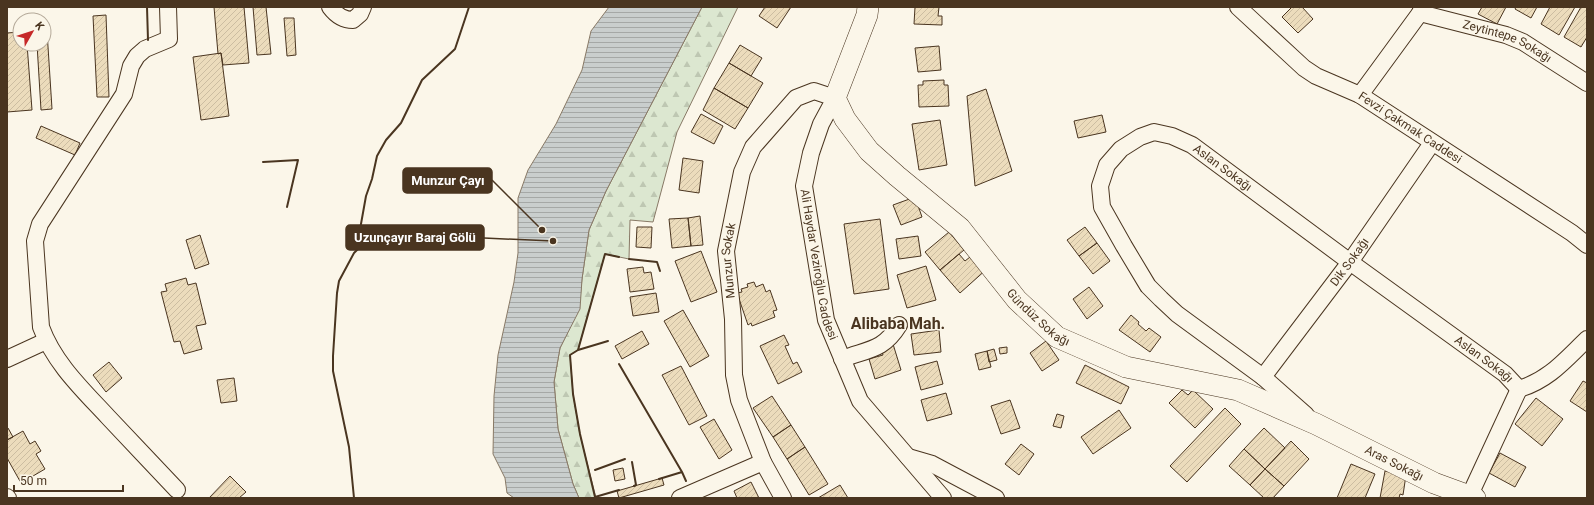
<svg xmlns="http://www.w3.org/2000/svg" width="1594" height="505" font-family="Roboto,sans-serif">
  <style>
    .forest { fill: url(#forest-firs); stroke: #887966 }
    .water { fill: url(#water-rules); stroke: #887966 }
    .building { fill: url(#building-hatch); stroke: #4a3520 }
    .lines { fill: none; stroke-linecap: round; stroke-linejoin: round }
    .minor-casing { stroke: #4a3520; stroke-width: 18 }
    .major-casing { stroke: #4a3520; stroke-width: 22 }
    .minor { stroke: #fbf6e9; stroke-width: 16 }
    .major { stroke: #fbf6e9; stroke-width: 21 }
    .wall { stroke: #4a3520; stroke-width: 2 }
    .labels { text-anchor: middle; stroke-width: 3; stroke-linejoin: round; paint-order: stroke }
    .street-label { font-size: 12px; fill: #4a3520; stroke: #fbf6e9 }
    .district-label { font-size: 16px; font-weight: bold; fill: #4a3520; stroke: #fbf6e9 }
    .leader { fill: none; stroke: #4a3520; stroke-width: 1.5 }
    .callout-dot { fill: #4a3520; stroke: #fbf6e9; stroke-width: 1.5 }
    .callout { fill: #4a3520; stroke: #4a3520; stroke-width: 1.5 }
    .callout-label { font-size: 13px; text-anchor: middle; font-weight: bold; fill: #fff }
  </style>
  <defs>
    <pattern id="forest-firs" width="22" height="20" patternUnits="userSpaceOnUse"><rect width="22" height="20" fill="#dce7d0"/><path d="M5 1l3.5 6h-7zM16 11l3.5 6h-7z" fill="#bec7b2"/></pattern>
    <pattern id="water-rules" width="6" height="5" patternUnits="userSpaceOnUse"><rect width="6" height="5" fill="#c9cecd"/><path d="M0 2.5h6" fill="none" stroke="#a5a8a6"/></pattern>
    <pattern id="building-hatch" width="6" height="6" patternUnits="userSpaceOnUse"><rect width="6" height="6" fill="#ecdcbc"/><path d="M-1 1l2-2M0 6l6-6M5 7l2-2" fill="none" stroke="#ccbda1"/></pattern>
  </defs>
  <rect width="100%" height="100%" fill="#fbf6e9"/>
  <path class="forest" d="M702 7H738L677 132 653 222 630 220 629 259 605 254 578 350 570 355 573 394 580 435 596 498H579L573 484 558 429 554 382 560 348 579 309 582 279 589 230 606 191Z"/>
  <path class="water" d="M609 7H702L606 191 589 230 582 279 580 309 560 348 554 382 558 429 573 484 579 498H514L507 493 505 478 493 454 494 396 498 355 514 282 518 253V198L528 170 556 124 582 70 591 31Z"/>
  <path class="building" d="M214 7H244L249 63 223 65 221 53 218 54Z
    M253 7H266L271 54 257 55Z
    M765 7H791L777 28 759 16Z
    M915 7H939L938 16H942V25L914 24Z
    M1292 7H1302L1313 19 1298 33 1282 17Z
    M1482 7H1506L1497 24 1478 14Z
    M1516 7H1537L1531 18 1515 9Z
    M1550 7H1575L1559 35 1541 24Z
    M1581 7H1587V37L1581 47 1564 37Z
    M106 15 109 97H97L93 16Z
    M284 18H294L296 55 287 56Z
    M44 31H47L52 109 41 110 37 44H44Z
    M20 32V44H27L32 110 7 112V33Z
    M740 45 762 58 751 76 729 63Z
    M939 46 941 70 918 72 915 48Z
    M221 53 229 116 201 120 193 57Z
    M729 63 763 83 748 108 714 88Z
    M944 80V85H948L949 106 919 107 918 85H923V81Z
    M714 88 748 108 735 129 703 110Z
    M986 89 1012 171 975 186 967 96Z
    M701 114 723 126 714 144 691 132Z
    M1102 115 1106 132 1078 138 1074 121Z
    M940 120 947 165 919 170 912 124Z
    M41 126 80 143 75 155 36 138Z
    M683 158 703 161 699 193 679 190Z
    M915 197 922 217 901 225 893 205Z
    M700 216 703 245 691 246 688 218Z
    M688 218 691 246 672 248 669 219Z
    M880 219 889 289 854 294 844 224Z
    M637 227H652L651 248 636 247Z
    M1085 227 1097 243 1079 256 1067 240Z
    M949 232 964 250 940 270 925 252Z
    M200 235 209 264 195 269 186 240Z
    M918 236 921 256 899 259 896 239Z
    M1097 243 1110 261 1093 274 1079 256Z
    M701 251 717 292 691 302 675 261Z
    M975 253 988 268 960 293 940 270 959 254 965 261Z
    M926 266 936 300 907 308 897 275Z
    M643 267 644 273 651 272 654 289 630 292 627 269Z
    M186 278 188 285 196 283 206 324 196 326 202 349 184 354 180 341 174 342 161 292 167 291 165 284Z
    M754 282 756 287 763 284 766 292 770 290 777 310 773 311 775 317 752 326 751 323 748 325 737 293 742 292 741 289 748 287 747 284Z
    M1089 287 1103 306 1087 319 1073 299Z
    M656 293 659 312 633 316 630 297Z
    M683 310 709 356 690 367 664 321Z
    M1131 315 1139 322 1138 324 1146 331 1149 328 1161 337 1150 352 1119 330Z
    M939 330 941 352 914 355 911 334Z
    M642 331 649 344 622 359 615 346Z
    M784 335 789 345 785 346 793 364 797 362 802 372 778 384 760 346Z
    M1046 341 1059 360 1042 371 1030 353Z
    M893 344 901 370 875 379 869 359 883 355 881 348Z
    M1007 347V353L1000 354 999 348Z
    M994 349 997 360 989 362 987 351Z
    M987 351 991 367 979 370 975 354Z
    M937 361 943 384 921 390 915 367Z
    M109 362 122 378 106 392 93 375Z
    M1085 365 1129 387 1121 404 1076 383Z
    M681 366 707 416 689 425 662 375Z
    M234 378 237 401 221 403 217 380Z
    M1583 381 1587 383V412L1570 401Z
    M1182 390 1188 395 1193 390 1213 409 1195 428 1169 403Z
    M946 393 952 414 927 421 921 400Z
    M772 396 791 425 773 437 753 408Z
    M1536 398 1563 419 1542 446 1515 424Z
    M1010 400 1020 428 1001 434 991 406Z
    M1225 408 1241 424 1187 482 1170 466Z
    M1119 410 1131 428 1093 454 1081 437Z
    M1057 414 1064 416 1061 428 1053 426Z
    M714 419 732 450 719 459 700 427Z
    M791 425 805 447 787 459 773 437Z
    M8 428 13 437 7 440V429Z
    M1264 428 1285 448 1265 469 1244 449Z
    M23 431 30 444 35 441 41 451 36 454 45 469 21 483 7 458V440Z
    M1291 441 1309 459 1284 486 1265 469Z
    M1021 444 1034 454 1019 475 1005 464Z
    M805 447 828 484 809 495 787 459Z
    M1244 449 1265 469 1250 485 1229 466Z
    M1500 453 1526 467 1515 487 1489 473Z
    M1351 464 1375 474 1365 498H1337Z
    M623 468 625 479 615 481 613 470Z
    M1265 469 1284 486 1273 498H1264L1250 485Z
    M1385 471 1406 475 1403 495 1400 494 1399 498H1380Z
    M230 476 246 492 239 498H209Z
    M662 478 664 485 619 498 617 491Z
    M751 482 759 498H737L734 491Z
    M840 485 848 498H818Z"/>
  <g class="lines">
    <defs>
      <g id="minor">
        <path d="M168 7 169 39 145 49 137 56 131 66 124 94 40 224 35 241 41 327C54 363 83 390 108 417 131 441 154 466 177 490"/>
        <path d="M330 7C336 15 343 20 353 20L360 14 363 7"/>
        <path id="s1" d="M1238 7 1304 68 1316 76 1360 95 1572 233 1587 245"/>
        <path id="s2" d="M1420 13 1506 35 1523 42 1587 83"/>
        <path d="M1360 95 1420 13"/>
        <path d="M7 359 46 341"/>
        <path d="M842 359C868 349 883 351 899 325"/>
        <path id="s3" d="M1263 377 1350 262 1432 143"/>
        <path d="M1519 389C1549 380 1565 360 1587 339"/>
        <path id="s4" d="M1306 415 1263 377 1177 314 1161 299 1148 286 1124 246 1102 207 1100 186 1107 165 1121 149 1140 137 1154 132 1172 136 1192 145 1350 262 1505 374 1519 389"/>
        <path d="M908 457 932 464 996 498"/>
        <path d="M7 497 8 498"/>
        <path d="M1469 497 1519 389"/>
        <path d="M680 498 763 462"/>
        <path id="s5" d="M783 498 763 462 739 400 734 375 733 319 726 251 742 172 753 147 796 98 814 91 835 98 821 124 811 153 804 186 826 320 860 401 943 498"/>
      </g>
      <g id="major">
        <path id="s6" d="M868 7 867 15 835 98 845 119 869 151 897 176 960 228 1017 300 1057 337 1126 367 1238 390 1316 424 1434 483 1475 498"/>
      </g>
    </defs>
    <use href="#minor" class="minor-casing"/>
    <use href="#major" class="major-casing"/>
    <use href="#minor" class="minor"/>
    <use href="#major" class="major"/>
    <path class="wall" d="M147 7 148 40
      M263 162 298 160 287 207
      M629 259 657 262 660 271
      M608 341 578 350 570 355 573 394 580 434 595 497 619 490
      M578 350 605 254 619 257
      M619 364 682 472 659 479
      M632 462 636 485 634 486
      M595 470 625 459
      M682 472 686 481
      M354 498 349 447 333 371V356L337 293 339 281 354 253 363 244 359 235 366 196 372 179 377 156 386 140 401 123 422 80 455 49 469 7"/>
  </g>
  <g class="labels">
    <g class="street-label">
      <text dy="4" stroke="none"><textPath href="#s2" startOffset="92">Zeytintepe Sokağı</textPath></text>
      <text dy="4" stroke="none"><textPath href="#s1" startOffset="212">Fevzi Çakmak Caddesi</textPath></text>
      <text dy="4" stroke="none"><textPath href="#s4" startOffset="476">Aslan Sokağı</textPath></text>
      <text dy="4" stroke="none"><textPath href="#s5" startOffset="248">Munzur Sokak</textPath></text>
      <text dy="4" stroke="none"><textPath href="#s3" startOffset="144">Dik Sokağı</textPath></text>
      <text dy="4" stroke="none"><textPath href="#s5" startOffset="646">Ali Haydar Veziroğlu Caddesi</textPath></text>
      <text dy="4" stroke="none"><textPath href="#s6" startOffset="399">Gündüz Sokağı</textPath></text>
      <text dy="4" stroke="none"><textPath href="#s4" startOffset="800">Aslan Sokağı</textPath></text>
      <text dy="4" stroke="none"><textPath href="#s6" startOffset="788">Aras Sokağı</textPath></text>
    </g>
    <g class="district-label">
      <text x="898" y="329">Alibaba Mah.</text>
    </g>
  </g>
  <path class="leader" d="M542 230L492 180M553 241L484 238"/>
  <g class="callout-dot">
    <circle cx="542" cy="230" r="4"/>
    <circle cx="553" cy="241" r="4"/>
  </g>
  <g class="callout">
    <rect x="403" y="168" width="89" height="25" rx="4"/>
    <rect x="346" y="225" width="138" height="25" rx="4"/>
  </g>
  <g class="callout-label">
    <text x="448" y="185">Munzur Çayı</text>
    <text x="415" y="242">Uzunçayır Baraj Gölü</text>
  </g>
  <rect width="1594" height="505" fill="none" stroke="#4a3520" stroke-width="16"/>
  <g transform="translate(32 32) rotate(51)"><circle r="19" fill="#fbf6e9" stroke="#b4a999"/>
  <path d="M0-3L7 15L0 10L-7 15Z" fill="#c62828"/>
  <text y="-6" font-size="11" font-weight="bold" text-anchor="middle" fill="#4a3520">K</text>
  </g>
  <path d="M14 485v6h109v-6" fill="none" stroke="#4a3520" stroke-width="2"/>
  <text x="20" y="485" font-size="12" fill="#4a3520" stroke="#fbf6e9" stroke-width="3" paint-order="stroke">50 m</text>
</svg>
